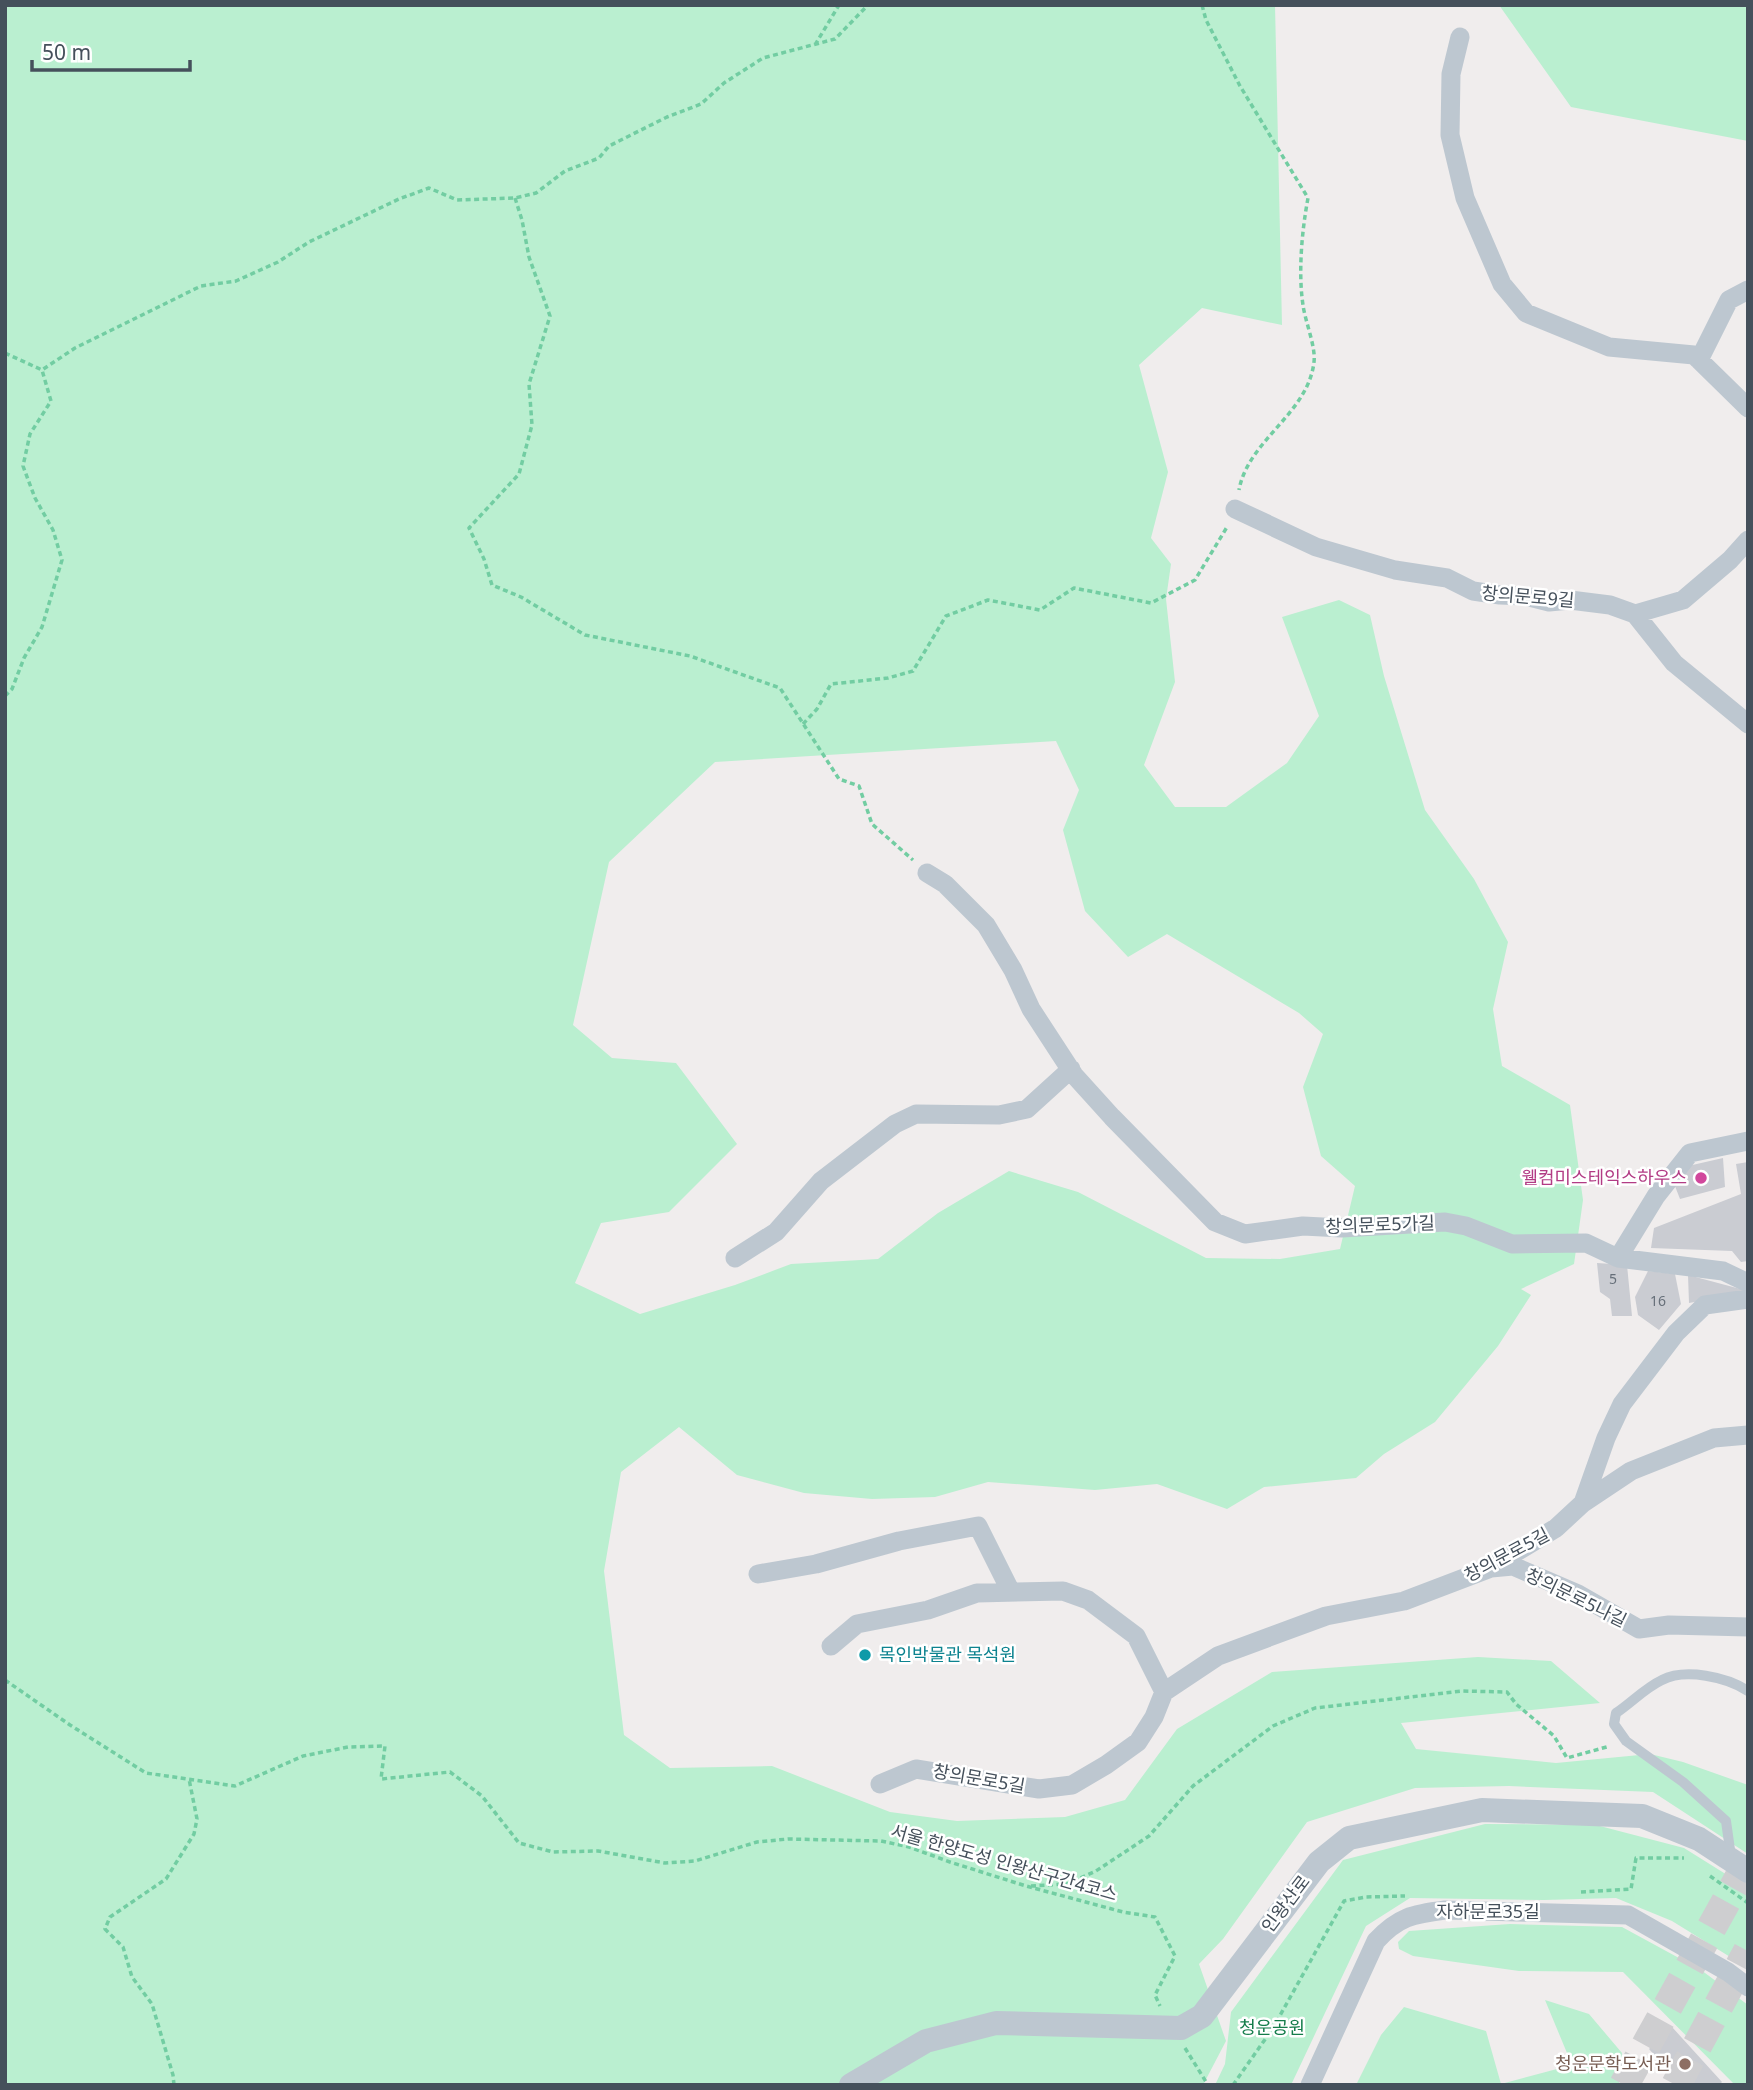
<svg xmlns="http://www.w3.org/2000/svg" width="1753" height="2090" font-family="'Noto Sans','Noto Sans KR',sans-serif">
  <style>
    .green { fill: #baefd0; fill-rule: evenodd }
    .building { fill: #caccd2 }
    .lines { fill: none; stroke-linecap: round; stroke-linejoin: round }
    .primary-tunnel { stroke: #ceced0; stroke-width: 30; stroke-dasharray: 30 15; stroke-linecap: butt }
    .path { stroke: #72cda2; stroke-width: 3.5; stroke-dasharray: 5 3.5; stroke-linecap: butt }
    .service { stroke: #bdc7d0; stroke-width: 10 }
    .minor { stroke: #bdc7d0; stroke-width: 19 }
    .tertiary { stroke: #bdc7d0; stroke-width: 24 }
    .hotel-dot { fill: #d1479c; stroke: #fff; stroke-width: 2.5 }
    .culture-dot { fill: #0f9aa8; stroke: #fff; stroke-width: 2.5 }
    .education-dot { fill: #8d6e63; stroke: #fff; stroke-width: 2.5 }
    .labels { text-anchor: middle; stroke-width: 5; stroke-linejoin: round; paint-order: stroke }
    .number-label { font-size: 14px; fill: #666f79 }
    .street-label { font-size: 18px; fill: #45505b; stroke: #fff }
    .hotel-label { font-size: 18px; fill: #b23c85; stroke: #fff; text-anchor: end }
    .culture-label { font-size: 18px; fill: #0d838f; stroke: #fff; text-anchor: start }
    .park-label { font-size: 18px; fill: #157d4b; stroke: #fff }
    .education-label { font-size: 18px; fill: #785e54; stroke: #fff; text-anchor: end }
  </style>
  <rect width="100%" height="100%" fill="#f0eded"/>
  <path class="green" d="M5 5H1275L1282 325 1202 308 1139 365 1168 472 1151 538 1171 564 1166 599 1175 682 1144 765 1175 807H1226L1287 763 1319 716 1282 617 1339 600 1370 615 1384 676 1425 810 1474 879 1508 942 1493 1009 1502 1066 1570 1105 1583 1200 1574 1264 1521 1289 1531 1295 1498 1346 1435 1422 1384 1454 1356 1478 1264 1487 1227 1509 1157 1484 1095 1490 988 1482 935 1497 872 1499 804 1493 737 1475 679 1427 621 1472 604 1571 624 1735 670 1768 772 1766 890 1812 957 1821 1065 1817 1125 1800 1177 1729 1272 1672 1478 1657 1551 1661 1600 1703 1401 1723 1416 1749 1556 1763 1650 1754 1683 1762 1748 1785V1854L1653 1792 1509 1786 1415 1788 1307 1822 1223 1939 1199 1964 1226 2041 1203 2085H5ZM1056 741 1079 790 1063 830 1085 911 1128 957 1167 934 1299 1013 1323 1034 1303 1087 1321 1156 1355 1186 1340 1249 1280 1259 1206 1258 1078 1192 1009 1171 938 1213 878 1259 791 1264 735 1285 640 1314 575 1283 601 1223 669 1212 737 1144 676 1063 612 1058 573 1025 609 862 715 762Z
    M1499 5H1748V141L1571 107Z
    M1485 1824 1596 1825 1684 1848 1748 1888V1968L1672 1921 1616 1898 1544 1900 1410 1898 1366 1926 1291 2085H1215L1225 2064 1231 2012 1343 1860Z
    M1510 1924 1622 1927 1701 1970 1748 2005V2085H1735L1623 1972 1519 1971 1413 1956 1399 1949 1398 1942 1409 1931Z
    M1545 2000 1589 2014 1622 2053 1619 2083 1611 2085H1356L1381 2035 1404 2007 1486 2031 1501 2084 1572 2065Z"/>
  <path class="building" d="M1723 1158 1725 1187 1680 1199 1673 1181 1688 1166Z
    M1748 1162V1261L1741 1262 1732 1251 1651 1248 1654 1228 1741 1194 1736 1164Z
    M1597 1263 1627 1265 1632 1316H1612L1610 1299 1600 1292Z
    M1648 1271 1675 1274 1681 1304 1659 1330 1638 1315 1635 1297Z
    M1688 1275 1748 1291V1292L1689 1303Z
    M1672 2027 1722 2082 1719 2085H1672L1677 2080 1649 2049Z"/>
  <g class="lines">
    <path class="primary-tunnel" d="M1624 2085 1748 1862
      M1676 2085 1748 1951"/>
    <path class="path" d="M1202 5 1206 20 1240 86 1308 198C1302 230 1298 272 1303 305 1305 321 1316 347 1314 362 1308 414 1248 440 1239 490
      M815 45 839 5
      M515 198 522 220 529 257 550 316 529 384 532 425 519 474 469 528 484 559 492 585 521 597 585 635 690 656 780 688 839 779 859 786 872 824 913 860
      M5 353 42 370
      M5 696 12 689 24 658 42 627 62 560 53 530 35 498 23 466 30 434 51 401 42 370 75 348 201 286 236 281 278 262 309 242 399 199 429 188 457 200 515 198 536 193 565 171 599 158 609 146 667 117 701 104 724 83 763 58 835 39 868 5
      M803 724 817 709 831 684 888 678 913 671 946 616 988 600 1040 610 1074 588 1151 603 1195 580 1227 527
      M5 1680 70 1725 146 1773 235 1786 303 1756 348 1747 385 1746 381 1779 450 1772 482 1796 519 1843 553 1852 598 1851 665 1863 695 1861 757 1842 788 1839 881 1841 909 1847 950 1862 1026 1886 1123 1912 1155 1917 1175 1956 1155 1995 1160 2006
      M1710 1876 1748 1903
      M1031 1886 1067 1884 1096 1871 1149 1836 1193 1786 1273 1726 1315 1708 1462 1691 1507 1692 1516 1704 1554 1736 1567 1758 1610 1746
      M1581 1892 1631 1889 1636 1858H1684
      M1185 2048 1208 2085
      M174 2085 173 2075 152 2004 132 1977 123 1947 105 1929 110 1917 166 1879 194 1834 197 1819 189 1779
      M1233 2085 1273 2028 1344 1901 1366 1897 1405 1896"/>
    <path class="service" d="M1731 1857 1726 1821 1683 1782 1626 1741 1614 1724 1616 1713C1631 1703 1645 1688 1662 1680 1685 1668 1727 1677 1748 1691"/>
    <path class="minor" d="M1460 37 1451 74 1450 135 1465 198 1502 284 1526 313 1609 347 1694 355 1748 408
      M1699 360 1729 300 1748 290
      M1235 509 1316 547 1395 570 1447 578 1473 591 1500 595 1525 596 1549 602 1570 600 1610 605 1635 614 1674 663 1748 724
      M1635 614 1683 600 1730 560 1748 540
      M927 873 945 884 986 925 1013 970 1031 1009 1074 1075 1112 1117 1215 1222 1245 1234 1303 1226 1342 1228 1445 1222 1466 1226 1512 1244 1586 1243 1618 1258 1723 1271 1748 1283
      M735 1258 776 1232 821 1181 895 1124 916 1114 999 1115 1027 1109 1071 1069
      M1618 1258 1656 1196 1690 1153 1748 1141
      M1583 1503 1631 1471 1714 1438 1748 1435
      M1491 1568 1513 1566 1578 1594 1639 1629 1669 1625 1748 1627
      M758 1574 816 1564 899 1541 978 1526 1011 1592
      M831 1646 857 1624 928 1610 977 1593 1063 1591 1088 1600 1136 1636 1164 1692 1154 1717 1138 1742 1106 1765 1072 1785 1039 1789 916 1769 880 1784
      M1164 1692 1218 1656 1326 1616 1404 1601 1488 1569 1556 1528 1583 1503 1606 1438 1622 1404 1676 1333 1705 1305 1748 1299
      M1310 2085 1376 1941C1398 1917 1413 1914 1445 1910L1628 1915 1728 1972 1748 1987"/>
    <path class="tertiary" d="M851 2085 926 2041 996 2023 1181 2028 1202 2016 1319 1862 1349 1838 1482 1810 1642 1816 1699 1839 1748 1871"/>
  </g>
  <circle class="hotel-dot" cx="1701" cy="1178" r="7"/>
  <circle class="culture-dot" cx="865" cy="1655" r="7"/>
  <circle class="education-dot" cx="1685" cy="2064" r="7"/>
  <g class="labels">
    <g class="number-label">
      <text x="1613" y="1284">5</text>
      <text x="1658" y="1306">16</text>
    </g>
    <g class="street-label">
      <text transform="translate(1528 597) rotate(5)" y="6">창의문로9길</text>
      <text transform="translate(1380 1225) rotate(-2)" y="6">창의문로5가길</text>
      <text transform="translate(1507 1555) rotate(-28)" y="6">창의문로5길</text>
      <text transform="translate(1576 1598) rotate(26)" y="6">창의문로5나길</text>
      <text transform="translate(979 1779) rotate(10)" y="6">창의문로5길</text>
      <text transform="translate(1004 1863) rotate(16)" y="6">서울 한양도성 인왕산구간4코스</text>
      <text transform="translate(1286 1904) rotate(-53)" y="6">인왕산로</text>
      <text x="1488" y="1918">자하문로35길</text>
    </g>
    <g class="hotel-label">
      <text x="1687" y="1184">웰컴미스테익스하우스</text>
    </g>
    <g class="culture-label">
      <text x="879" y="1661">목인박물관 목석원</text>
    </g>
    <g class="park-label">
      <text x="1272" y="2034">청운공원</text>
    </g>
    <g class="education-label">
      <text x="1671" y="2070">청운문학도서관</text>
    </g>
  </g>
  <rect width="1753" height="2090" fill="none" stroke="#45505b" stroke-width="14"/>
  <path d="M32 60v10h158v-10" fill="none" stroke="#45505b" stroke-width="3.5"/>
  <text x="42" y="60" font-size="21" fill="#45505b" stroke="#ffffff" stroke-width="5" paint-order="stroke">50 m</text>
</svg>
